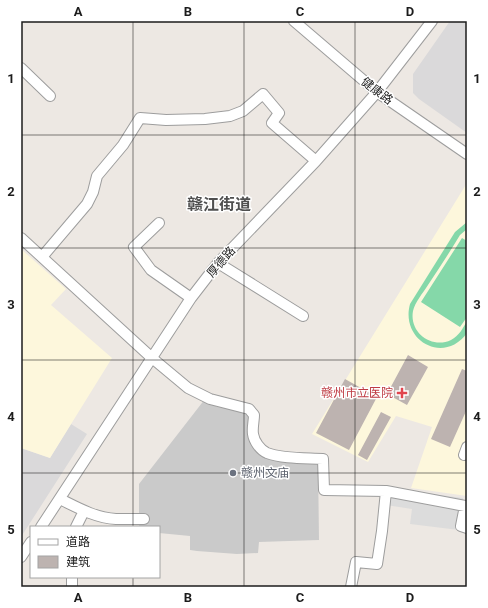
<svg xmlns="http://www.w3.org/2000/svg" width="488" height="608" font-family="Roboto,'Noto Sans SC',sans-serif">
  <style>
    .residential { fill: #dad9da }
    .education { fill: #fdf7dc }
    .religious { fill: #cacaca }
    .pitch { fill: #85d8a9 }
    .parking { fill: #dcdcdc }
    .building { fill: #bdb3b0 }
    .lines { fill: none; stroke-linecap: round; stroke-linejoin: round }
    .minor-casing { stroke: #9d9d9d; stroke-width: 12 }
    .minor { stroke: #fff; stroke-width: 10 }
    .grid { fill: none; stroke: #1c1c1c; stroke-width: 1; stroke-opacity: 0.55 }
    .health-dot { fill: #e0444e; stroke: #fff; stroke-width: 1.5 }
    .worship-dot { fill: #6b7280; stroke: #fff; stroke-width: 1.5 }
    .labels { text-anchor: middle; stroke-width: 3; stroke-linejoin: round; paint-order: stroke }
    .street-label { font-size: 12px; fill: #1c1c1c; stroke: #fff }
    .health-label { font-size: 12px; fill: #be3a42; stroke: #fff; text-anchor: end }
    .worship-label { font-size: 12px; fill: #5b616d; stroke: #fff; text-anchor: start }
    .district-label { font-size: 16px; font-weight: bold; fill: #4f4f4f; stroke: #fff }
    .neatline { fill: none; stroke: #1c1c1c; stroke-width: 1.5 }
    .grid-label { font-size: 13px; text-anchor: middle; font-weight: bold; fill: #1c1c1c }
  </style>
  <rect width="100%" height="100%" fill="#ede8e3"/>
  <path class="residential" d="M450 21H467V133L419 99 413 93V74Z
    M71 424 87 434 21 537V448L50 458Z"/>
  <path class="education" d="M467 183V496L411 488 432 427 396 416 368 462 312 434Z
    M21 249 66 289 51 305 112 358 50 458 21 448Z"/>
  <path class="religious" d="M205 399 217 407 244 409 249 413 257 449 318 462 319 540 259 542 258 553 237 554 197 551 190 550V536L159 533V527H139V484Z"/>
  <path class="pitch" d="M467 222V229L460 235C450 252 439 268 428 285 423 293 415 302 413 311 409 333 432 349 451 340 459 336 463 328 467 321V333C444 365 400 341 410 304L455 232Z
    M462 238 467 241V317L460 327 421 302Z"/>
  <path class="parking" d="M388 488 463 498 459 530 410 524 412 509 386 505Z"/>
  <path class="building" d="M408 355 428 367 407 405 387 394Z
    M462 369 467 371V409L450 447 431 439Z
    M345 379 377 397 349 450 316 433Z
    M381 412 391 417 367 460 358 455Z"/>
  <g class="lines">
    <defs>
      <path id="minor" d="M294 21 377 92 467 154
        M21 68 50 96
        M159 223 134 247 151 270 191 298
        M21 238 152 358 188 388 210 399 249 409 254 415C254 421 252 428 253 434 254 441 260 450 267 453 283 459 306 458 323 459L324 490 386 491
        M42 257 87 204 93 192 97 176 123 145 140 118 166 120 205 119 230 116 243 111 263 94 279 113 272 123 316 161
        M218 263 303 316
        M464 455 467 447
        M60 499C78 508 96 518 116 519 125 519 135 519 144 519
        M41 527 191 298 218 263 316 161 377 92 432 21
        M76 527 84 511
        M21 557 31 542
        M72 587V577
        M351 587 356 562 377 564 382 531 386 491 465 506 461 526 467 528"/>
    </defs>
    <use href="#minor" class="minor-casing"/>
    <use href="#minor" class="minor"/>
  </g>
  <path class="grid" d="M133 21V527M244 21V587M355 21V587M21 135H467M21 248H467M21 360H467M21 473H467M133 577V587"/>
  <path class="health-dot" d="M400 387h4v4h4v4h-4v4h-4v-4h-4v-4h4z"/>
  <circle class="worship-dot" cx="233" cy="473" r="4"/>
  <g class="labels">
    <g class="street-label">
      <text transform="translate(377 91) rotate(37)" y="4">健康路</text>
      <text transform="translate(221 262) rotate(-49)" y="4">厚德路</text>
    </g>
    <g class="health-label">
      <text x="393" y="397">赣州市立医院</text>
    </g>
    <g class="worship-label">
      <text x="241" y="477">赣州文庙</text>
    </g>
    <g class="district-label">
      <text x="219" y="210">赣江街道</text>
    </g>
  </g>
  <rect width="488" height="608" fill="none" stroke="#ffffff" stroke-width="44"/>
  <rect x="30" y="526" width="130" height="52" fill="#ffffff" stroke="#a4a4a4"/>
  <rect x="38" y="539" width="20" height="6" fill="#ffffff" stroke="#a4a4a4"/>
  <text x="66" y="546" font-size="12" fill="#1c1c1c">道路</text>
  <rect x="38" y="556" width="20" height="12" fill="#bdb3b0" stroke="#a4a4a4"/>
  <text x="66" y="566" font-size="12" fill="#1c1c1c">建筑</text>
  <rect x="22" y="22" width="444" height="564" class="neatline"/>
  <g class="grid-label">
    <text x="78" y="16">A</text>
    <text x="188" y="16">B</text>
    <text x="300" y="16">C</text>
    <text x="410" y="16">D</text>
    <text x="11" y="83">1</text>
    <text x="477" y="83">1</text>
    <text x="11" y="196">2</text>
    <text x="477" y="196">2</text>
    <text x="11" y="309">3</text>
    <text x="477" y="309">3</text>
    <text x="11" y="421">4</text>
    <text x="477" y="421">4</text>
    <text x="11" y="534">5</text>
    <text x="477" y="534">5</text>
    <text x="78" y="602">A</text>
    <text x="188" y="602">B</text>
    <text x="300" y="602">C</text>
    <text x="410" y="602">D</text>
  </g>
</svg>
